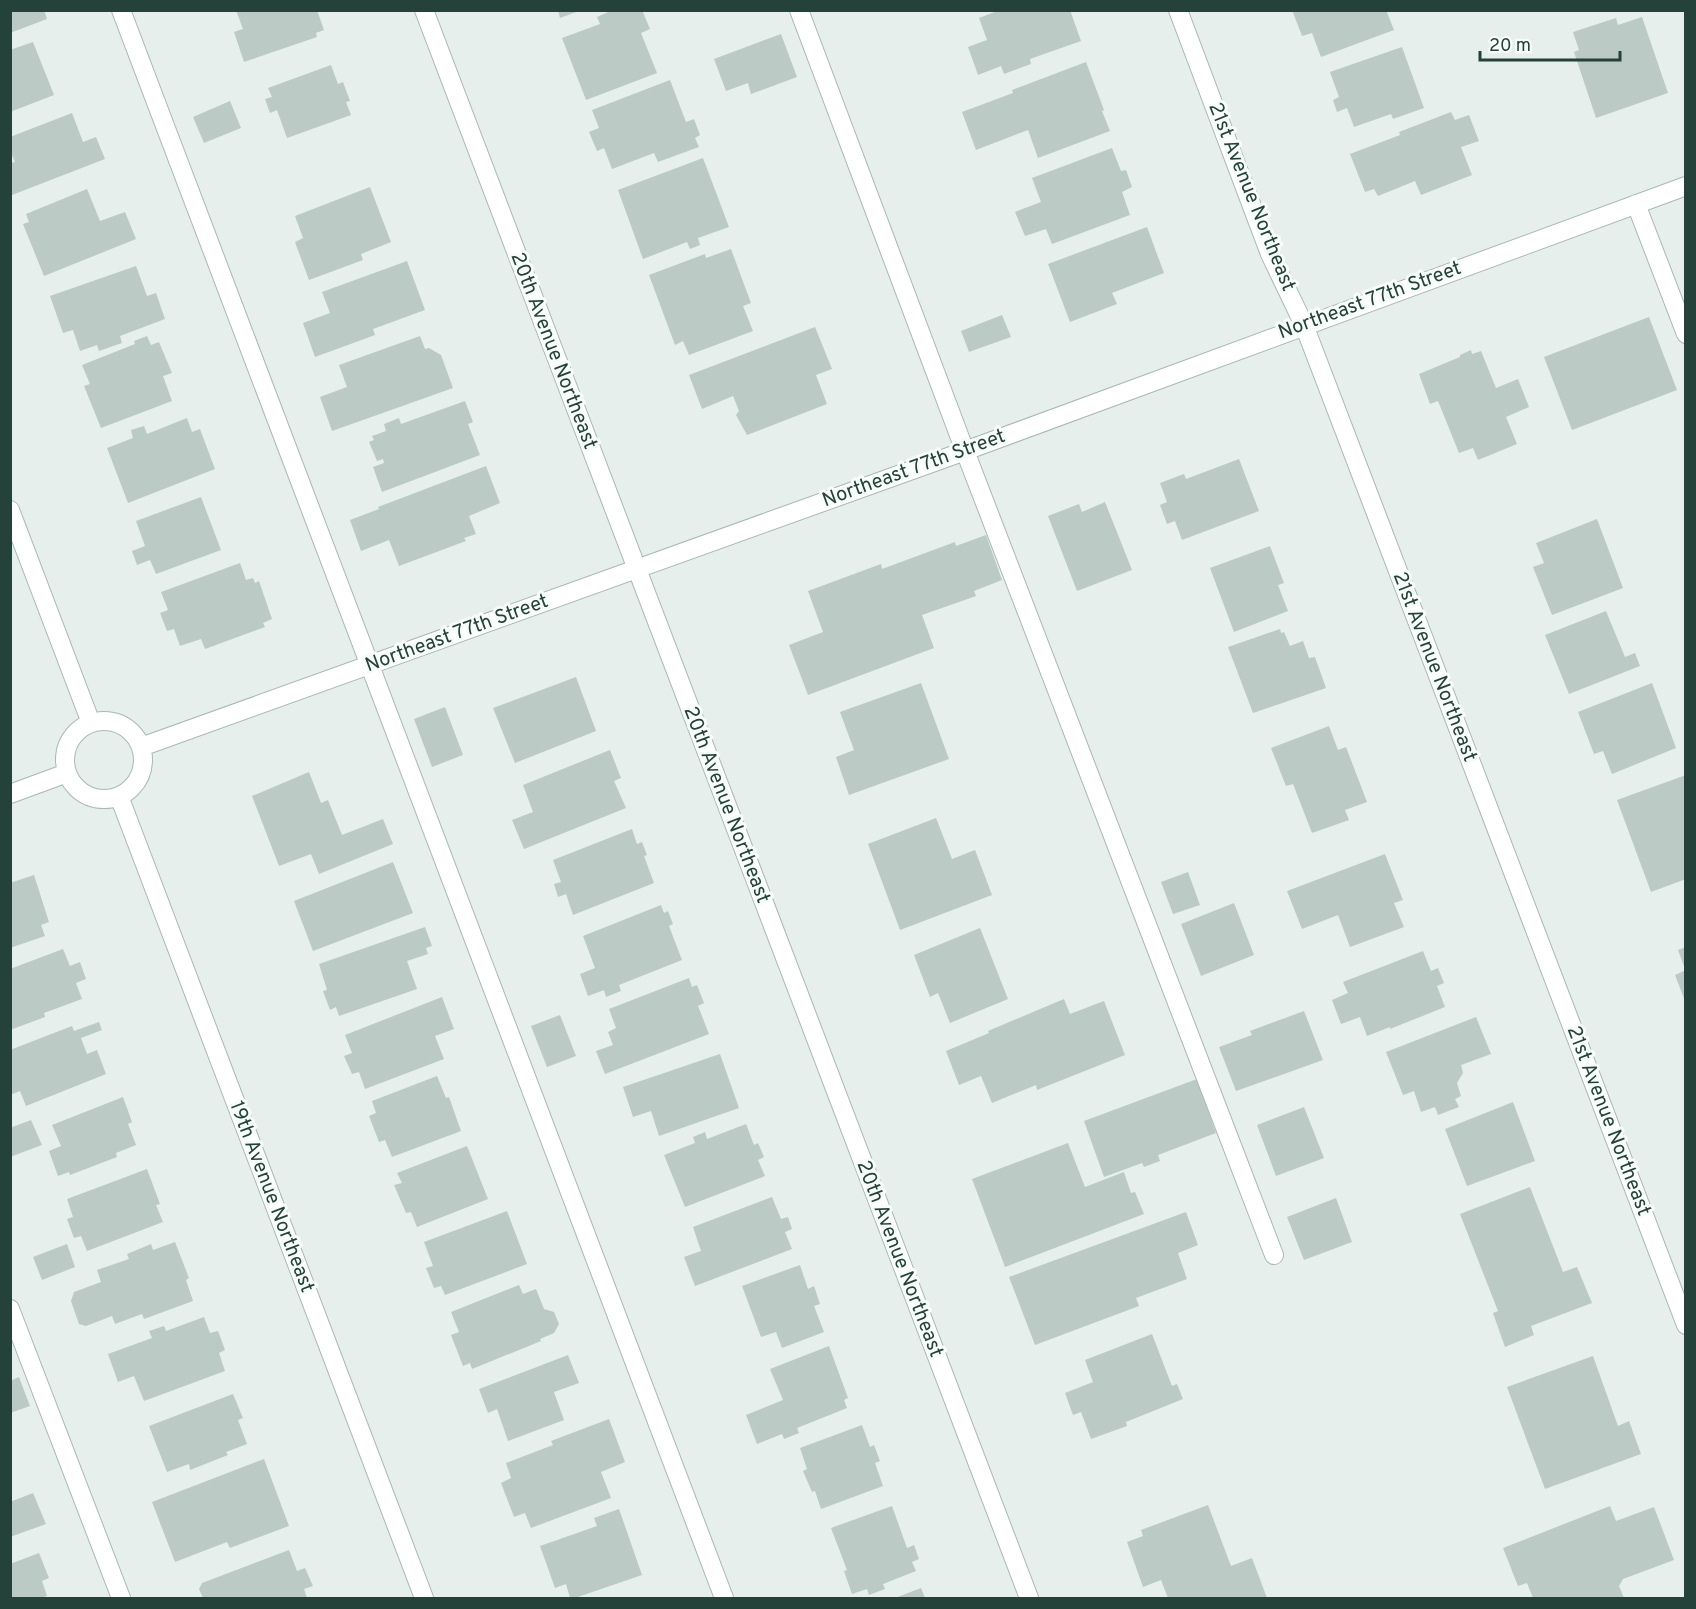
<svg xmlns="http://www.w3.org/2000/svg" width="1696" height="1609" viewBox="0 0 1696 1609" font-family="Overpass,sans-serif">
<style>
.building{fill:#bbcac4}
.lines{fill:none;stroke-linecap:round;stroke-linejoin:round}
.minor-casing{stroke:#a8b8b2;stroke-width:20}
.minor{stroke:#fff;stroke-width:18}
.labels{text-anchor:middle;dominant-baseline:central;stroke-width:6;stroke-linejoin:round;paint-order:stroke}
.street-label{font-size:20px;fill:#24423a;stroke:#f7fbf9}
</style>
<rect width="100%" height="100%" fill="#e6efeb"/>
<path class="building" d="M10 10H44L47 19 10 33Z
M236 10H317L324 30 316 33 317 37 244 62 234 32 243 29Z
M558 10H579V11L560 18Z
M613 10H642L650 29 641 33 657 73 586 100 562 38 600 24 597 17Z
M1000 10H1070L1081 41 1030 59 1031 64 1004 74 1001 66 978 75 968 47 987 40 979 18Z
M1292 10H1386L1394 30 1321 57 1312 33 1302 36Z
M1642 17 1668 93 1596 118 1574 52 1579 50 1573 32 1616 18 1618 25Z
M781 34 797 77 751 94 748 83 726 91 714 59Z
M33 42 54 95 10 112V50Z
M1402 47 1424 108 1393 119 1391 114 1354 127 1347 108 1337 112 1333 100 1339 97 1330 72Z
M1086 62 1104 110 1102 111 1110 131 1038 158 1028 130 976 150 962 112 1013 93 1012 90Z
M331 65 338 84 343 82 350 101 346 102 351 115 287 138 277 110 270 113 265 99 272 97 268 88Z
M670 80 686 122 694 119 700 135 695 138 699 147 658 162 654 153 612 169 604 148 597 151 589 132 599 128 592 110Z
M230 101 241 128 204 143 193 117Z
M1451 112 1455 120 1469 115 1479 141 1461 147 1472 175 1421 195 1415 181 1378 196 1374 189 1365 192 1350 154 1400 135 1399 132Z
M72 113 83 142 96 137 105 159 12 195 10 163 15 162 10 150V137Z
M1112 148 1121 171 1126 170 1132 187 1122 192 1130 215 1052 244 1046 229 1025 236 1015 212 1041 202 1032 178Z
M703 158 729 227 698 238 700 245 690 249 687 242 643 259 618 190Z
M370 187 391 242 361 254 363 260 309 280 295 242 303 238 295 216Z
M87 189 100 221 125 212 136 239 44 276 23 224 29 222 26 214Z
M1147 227 1164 273 1112 293 1117 304 1070 322 1048 264Z
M731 249 751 303 743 306 753 331 689 355 683 341 675 345 649 275 705 254 706 258Z
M407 261 425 310 373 329 375 335 315 357 303 323 330 313 322 292Z
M136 266 147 296 156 293 165 319 120 336 122 343 99 351 97 345 80 351 73 330 63 333 50 296Z
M1002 315 1011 337 969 352 961 331Z
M1649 317 1677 390 1572 430 1544 357Z
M815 327 832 369 816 375 827 404 747 435 736 415 739 411 733 396 702 409 689 375Z
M147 336 151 345 159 342 172 373 163 376 172 401 101 428 84 386 90 384 82 365 135 344 134 341Z
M420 336 425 349 429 348 441 355 453 388 332 431 320 397 347 387 339 365Z
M1471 350 1472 354 1481 351 1496 388 1518 379 1529 407 1506 417 1517 444 1478 460 1473 448 1459 453 1438 401 1430 404 1419 374 1460 357V355Z
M465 401 473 422 468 424 480 455 382 492 373 467 384 463 383 459 377 461 369 442 374 440 372 436 386 431 384 424 399 418 401 424Z
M187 418 192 432 200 429 215 469 128 503 107 448 133 438 131 430 144 426 147 434Z
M1239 459 1259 511 1182 540 1175 521 1167 524 1160 505 1167 502 1160 483 1184 474 1186 479Z
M486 466 500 503 469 516 476 534 464 538 466 541 399 566 389 540 361 551 350 520 379 509 378 507Z
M201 497 221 550 156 574 150 560 137 565 132 551 145 546 136 521Z
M1105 502 1132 570 1077 591 1048 516 1079 504 1082 512Z
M1597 519 1623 588 1552 615 1533 567 1544 563 1536 543Z
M986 535 1002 580 974 591 976 596 922 615 934 648 808 695 789 645 823 632 808 591 881 564 882 569 955 542 956 546Z
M1270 546 1284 583 1278 585 1288 611 1234 632 1210 568Z
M240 563 246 580 253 578 255 583 259 581 272 619 263 623 265 627 205 649 201 639 180 646 174 629 167 631 160 613 168 610 161 592Z
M1606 611 1625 657 1635 653 1640 666 1569 694 1545 635Z
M1280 629 1281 633 1284 632 1290 646 1303 641 1309 658 1315 657 1326 688 1253 713 1228 647Z
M576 677 596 731 515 763 493 708Z
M921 683 949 759 849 795 836 757 854 750 840 712Z
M1652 683 1676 748 1612 774 1603 751 1594 754 1578 712Z
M445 707 463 755 432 767 414 719Z
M1329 726 1338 750 1346 747 1367 802 1345 810 1349 820 1312 833 1293 784 1286 786 1271 748Z
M610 750 621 778 614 781 626 808 524 849 512 820 533 812 523 785Z
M309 772 321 803 328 800 342 835 383 819 393 844 319 874 311 854 279 866 252 796Z
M1686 775V879L1651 892 1617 800Z
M936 818 952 859 975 850 992 895 900 930 868 844Z
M632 829 637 844 642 842 647 855 644 856 654 883 573 915 566 894 558 897 554 884 561 882 553 860Z
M1385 854 1403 900 1394 903 1404 927 1350 947 1338 915 1302 929 1287 891Z
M393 862 413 913 313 951 294 901Z
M1188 872 1200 905 1173 914 1161 882Z
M34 875 49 922 41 925 45 936 10 948V883Z
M1234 903 1254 955 1201 976 1181 924Z
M661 905 664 913 668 911 673 924 669 926 682 960 619 985 621 991 606 997 604 990 588 996 580 974 595 968 583 936Z
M425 927 432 946 426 948 428 954 407 961 417 989 339 1016 336 1007 330 1010 323 991 327 990 319 964Z
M980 928 1008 999 950 1023 938 993 930 997 914 955Z
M1686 947V969H1685L1678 950Z
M63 949 70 966 80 962 86 979 76 983 82 999 44 1013 45 1017 10 1030V969Z
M1423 951 1431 971 1438 968 1444 983 1437 986 1445 1007 1390 1029V1027L1367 1036 1360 1017 1341 1024 1332 1000 1348 993 1343 982Z
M1686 970V1001H1685L1675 975Z
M689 978 692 987 697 985 704 1003 698 1006 709 1034 605 1074 596 1051 613 1045 608 1032 616 1028 609 1009Z
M442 997 454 1029 435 1036 444 1059 365 1089 359 1072 352 1074 344 1056 352 1053 345 1035Z
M1064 999 1070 1014 1104 1001 1125 1055 1037 1090 1036 1085 992 1103 981 1076 959 1085 946 1051 989 1033 988 1031Z
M1304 1011 1323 1060 1236 1091 1219 1047 1252 1035 1250 1031Z
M560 1015 576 1056 547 1067 531 1026Z
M1476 1017 1491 1054 1461 1065 1463 1073 1457 1083 1461 1096 1455 1099 1459 1107 1438 1115 1435 1107 1421 1112 1414 1091 1403 1095 1386 1052Z
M99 1022 102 1030 81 1038 87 1054 97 1050 106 1074 26 1106 20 1091 10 1095V1050L72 1026 74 1031Z
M720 1054 739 1108 659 1136 651 1111 633 1117 623 1087Z
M437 1076 446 1098 449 1097 461 1131 392 1157 385 1140 379 1142 369 1116 376 1113 372 1101Z
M1197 1079 1216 1133 1158 1155 1160 1161 1144 1167 1142 1163 1104 1177 1084 1121Z
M123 1097 132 1122 128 1124 136 1145 116 1153 117 1157 70 1175 69 1172 58 1176 49 1151 61 1146 52 1125Z
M1513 1102 1535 1161 1467 1186 1445 1129Z
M1304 1107 1324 1158 1276 1176 1257 1125Z
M31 1120 42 1145 10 1157V1128Z
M746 1124 754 1145 758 1143 764 1157 758 1160 765 1176 685 1207 664 1155 695 1143 693 1137 705 1132 707 1139Z
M1068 1143 1085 1187 1124 1172 1131 1193 1135 1192 1144 1214 1005 1267 972 1179Z
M467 1146 488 1199 417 1227 411 1212 406 1213 394 1185 402 1183 397 1173Z
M147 1169 160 1204 156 1205 163 1222 87 1251 81 1236 74 1238 67 1219 73 1217 67 1199Z
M1530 1187 1563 1272 1577 1267 1592 1303 1531 1326 1534 1335 1505 1347 1493 1313 1498 1311 1460 1214Z
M772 1197 781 1219 788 1217 792 1229 785 1232 792 1249 695 1286 684 1257 701 1251 693 1227Z
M1336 1198 1352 1242 1304 1260 1287 1217Z
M507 1211 527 1264 445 1295 441 1286 434 1288 426 1268 433 1266 424 1242Z
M1186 1212 1198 1245 1178 1253 1187 1279 1136 1298 1139 1306 1035 1345 1009 1277Z
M175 1242 189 1278 186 1280 193 1301 144 1319 142 1314 115 1324 112 1316 86 1326 79 1324 71 1301 74 1292 101 1282 97 1270 129 1259 127 1254 151 1244 153 1250Z
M67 1244 75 1267 42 1280 33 1257Z
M800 1265 808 1289 814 1286 820 1304 814 1306 824 1332 782 1348 776 1332 761 1337 742 1286Z
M519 1285 523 1294 536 1289 544 1309 554 1312 559 1324 554 1333 540 1339 541 1341 472 1369 470 1363 463 1366 451 1335 459 1332 451 1312Z
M204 1317 210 1333 218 1331 225 1350 219 1353 225 1371 144 1401 134 1376 118 1382 108 1354 152 1338 149 1331 164 1326 166 1331Z
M1152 1334 1172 1386 1177 1384 1183 1399 1126 1422 1127 1426 1091 1439 1081 1412 1073 1415 1065 1393 1093 1382 1085 1360Z
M829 1346 848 1398 844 1400 847 1408 797 1428 799 1433 784 1439 782 1434 757 1444 746 1415 783 1400 770 1369Z
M568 1355 579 1383 554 1392 564 1420 508 1441 497 1409 488 1413 479 1389Z
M1593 1356 1618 1426 1629 1421 1641 1454 1545 1489 1507 1387Z
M19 1377 30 1406 10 1413V1381Z
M233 1394 243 1418 238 1420 247 1444 226 1452 228 1455 190 1470 189 1464 167 1472 149 1426Z
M609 1419 625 1462 601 1472 611 1498 531 1528 525 1513 514 1517 501 1483 511 1478 506 1463 553 1445 551 1441Z
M862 1425 870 1447 874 1445 880 1461 875 1463 883 1486 821 1509 815 1491 812 1492 803 1471 807 1469 800 1448Z
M264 1459 289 1526 230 1548 227 1542 175 1562 152 1502Z
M33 1493 46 1524 10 1537V1502Z
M1208 1505 1231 1566 1252 1558 1267 1598H1168L1161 1580 1143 1587 1127 1542 1143 1536 1141 1530Z
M892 1506 907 1548 914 1545 919 1559 912 1562 916 1571 883 1584 885 1589 869 1595 867 1589 852 1594 844 1571 847 1570 831 1528Z
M1610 1506 1616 1521 1654 1507 1674 1560 1623 1579 1619 1586 1624 1598H1533L1527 1583 1518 1586 1503 1548Z
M619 1509 642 1575 575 1598H570L566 1584 555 1588 540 1546 597 1526 594 1518Z
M289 1550 297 1571 305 1568 313 1586 304 1589 307 1598H203L199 1589 202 1583Z
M39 1553 49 1578 42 1581 47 1596 41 1598H10V1564Z
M921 1588 925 1598H895Z"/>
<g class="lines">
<defs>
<path id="minor" d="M121 10 724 1598
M424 10 1029 1598
M799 10 965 451 1274 1255
M1178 10 1270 254 1304 325 1686 1325
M1636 204 1686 334
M10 510 91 723
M65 760a39 39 0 1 1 78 0a39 39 0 1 1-78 0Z
M141 747 965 451 1686 186
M10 794 67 773
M119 796 424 1598
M10 1309 121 1598"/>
</defs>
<use href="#minor" class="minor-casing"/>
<use href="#minor" class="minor"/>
</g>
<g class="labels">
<g class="street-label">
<text transform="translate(1251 197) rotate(68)">21st Avenue Northeast</text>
<text transform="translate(1370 301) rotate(-20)">Northeast 77th Street</text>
<text transform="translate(553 351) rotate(69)">20th Avenue Northeast</text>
<text transform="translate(914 469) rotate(-20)">Northeast 77th Street</text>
<text transform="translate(457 634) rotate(-20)">Northeast 77th Street</text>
<text transform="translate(1434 667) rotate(69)">21st Avenue Northeast</text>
<text transform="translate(726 805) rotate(69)">20th Avenue Northeast</text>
<text transform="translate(1608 1121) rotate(69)">21st Avenue Northeast</text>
<text transform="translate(271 1197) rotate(69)">19th Avenue Northeast</text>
<text transform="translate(899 1259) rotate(69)">20th Avenue Northeast</text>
</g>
</g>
<rect width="1696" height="1609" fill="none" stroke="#24423a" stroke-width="24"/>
<path d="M1480 51v9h140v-9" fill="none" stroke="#24423a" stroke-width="3"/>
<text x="1489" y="51" font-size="18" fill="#24423a" stroke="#f7fbf9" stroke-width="4.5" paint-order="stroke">20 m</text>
</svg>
